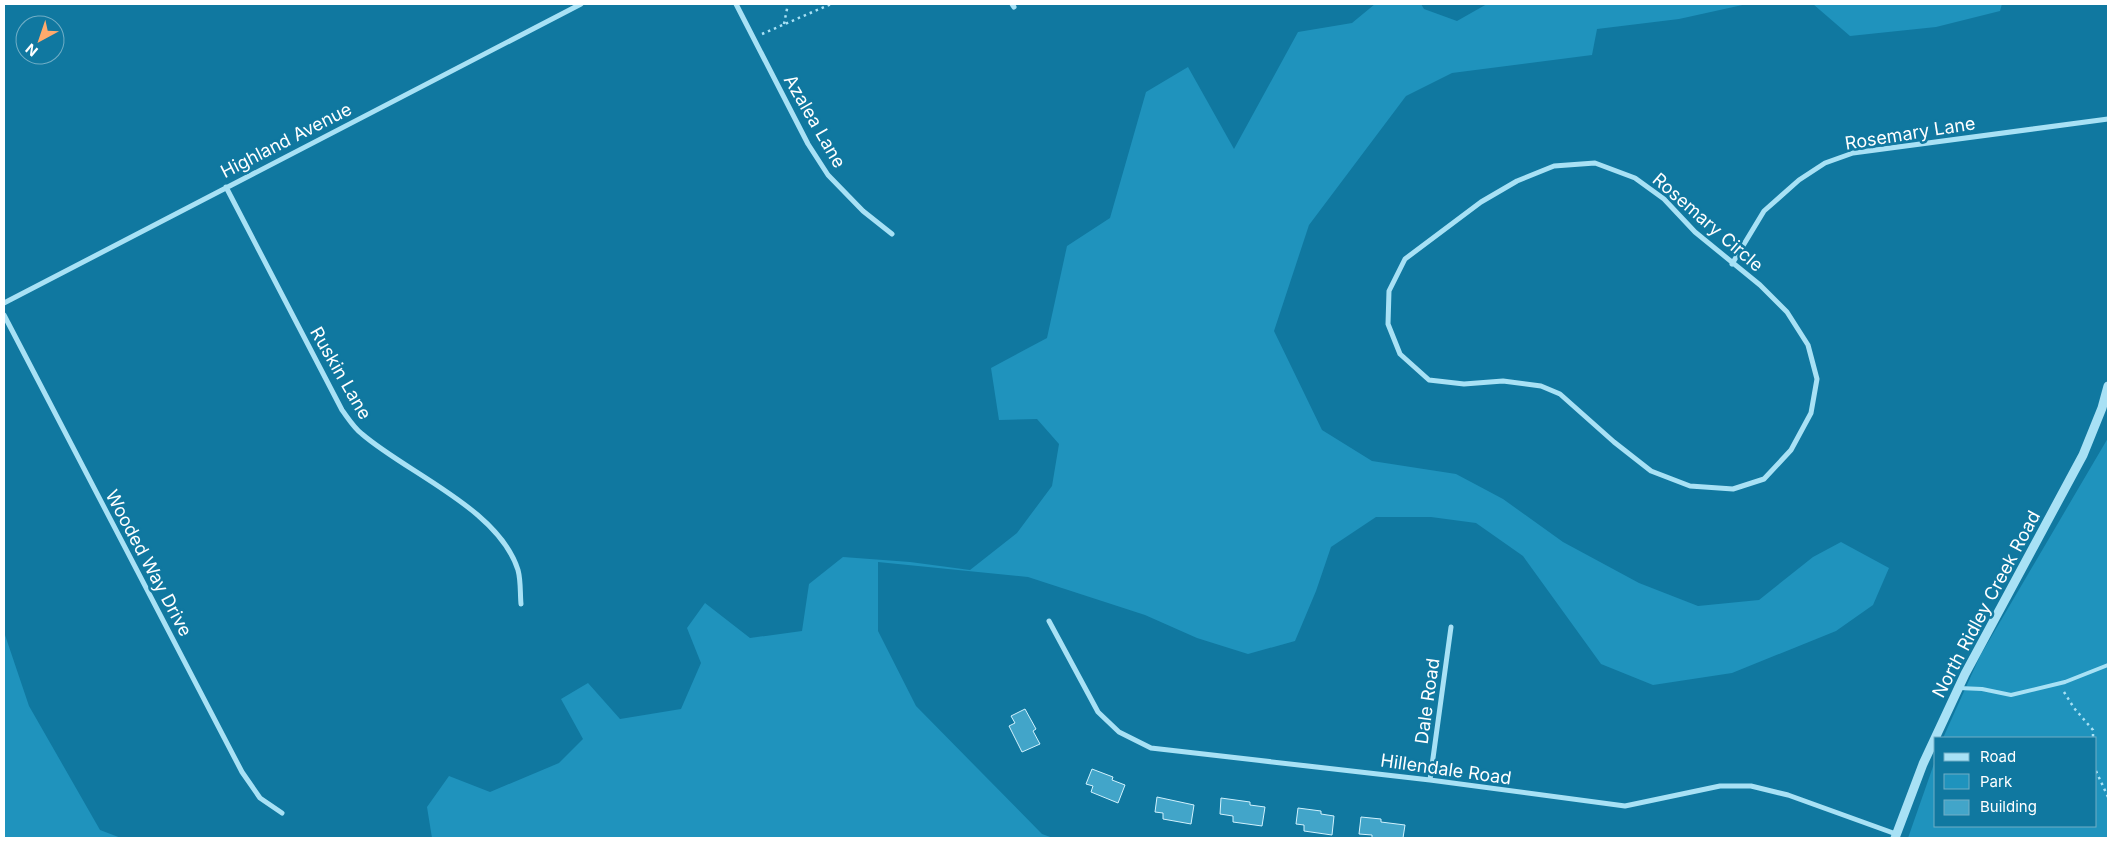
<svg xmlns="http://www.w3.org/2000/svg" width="2112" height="842" viewBox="0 0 2112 842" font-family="Inter,sans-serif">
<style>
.green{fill:#1f93bd}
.building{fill:#42a5c9;stroke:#d1f2fe}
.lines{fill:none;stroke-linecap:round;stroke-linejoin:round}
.path{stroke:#a8e1f5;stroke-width:2.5;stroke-dasharray:2.5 4;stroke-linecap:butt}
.service{stroke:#a8e1f5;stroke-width:4}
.minor{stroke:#a8e1f5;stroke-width:5}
.tertiary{stroke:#a8e1f5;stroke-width:9}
.labels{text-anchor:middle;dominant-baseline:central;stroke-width:5;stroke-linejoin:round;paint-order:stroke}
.street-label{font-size:18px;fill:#fff;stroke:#1078a0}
</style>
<rect width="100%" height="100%" fill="#1078a0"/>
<path class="green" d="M1375 4H1421L1424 9 1457 21 1487 4H1747L1679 19 1597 29 1592 55 1452 73 1406 96 1309 225 1274 331 1322 430 1372 461 1456 474 1503 499 1563 542 1639 583 1698 606 1759 600 1813 557 1841 542 1889 568 1873 605 1836 631 1732 673 1653 685 1601 664 1523 556 1476 523 1431 517H1376L1331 547 1316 591 1295 641 1248 654 1197 638 1145 615 1028 577 878 562V631L916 706 1042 834 1053 838H432L427 807 449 776 490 792 559 763 583 739 561 699 588 683 620 719 681 709 701 663 687 628 705 603 750 638 802 631 809 584 843 557 910 562 970 570 1017 533 1052 486 1059 444 1037 419 999 420 991 368 1047 338 1067 246 1110 218 1146 92 1188 67 1234 149 1298 32 1352 23Z
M1813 4H2002L2000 11 1936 27 1850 36Z
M2108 438V838H1908L1936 758V826H2096V738H1943L1980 656Z
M4 632 29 706 100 830 121 838H4Z"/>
<path class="building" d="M1025 709 1036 729 1033 731 1040 744 1022 752 1009 726 1015 723 1011 716Z
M1092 769 1113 777 1112 780 1125 785 1118 803 1091 792 1093 786 1086 784Z
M1157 797 1194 805 1191 824 1163 819V813L1155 812Z
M1221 798 1250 802V805L1265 807 1262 826 1233 822V816L1220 814Z
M1298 808 1321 811V814L1334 816 1332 835 1304 831V825L1296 824Z
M1361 817 1381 819V822L1405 825 1403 838H1372V835L1359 834Z"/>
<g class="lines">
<path class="path" d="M784 24 788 4
M762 34 831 4
M2064 692 2074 708 2093 730V738
M2096 771 2108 797"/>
<path class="service" d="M1959 688 1982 689 2011 695 2065 682 2108 665"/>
<path class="minor" d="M736 4 808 144 828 175 863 211 892 234
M1012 4 1014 7
M1595 163 1635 178 1664 199 1695 232 1760 285 1787 312 1808 345 1817 379 1811 413 1791 450 1764 479 1733 489 1690 486 1651 471 1614 442 1560 394 1541 386 1503 381 1464 384 1429 380 1400 354 1388 324 1389 291 1405 259 1481 202 1517 181 1554 166Z
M226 187 342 410C348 418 354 428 362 434 407 473 499 509 518 570 521 581 520 594 521 604
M1732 264 1764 211 1799 180 1825 163 1853 153 2108 119
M4 303 581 4
M4 315 242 772 260 798 282 813
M1049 621 1098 712 1119 732 1151 748 1430 780 1625 806 1720 786H1751L1788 795 1896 834
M1430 780 1451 627"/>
<path class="tertiary" d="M1895 838 1923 764 1965 674 2083 455 2102 408 2108 386"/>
</g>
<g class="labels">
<g class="street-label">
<text transform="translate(815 121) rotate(60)">Azalea Lane</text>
<text transform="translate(1910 133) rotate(-9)">Rosemary Lane</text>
<text transform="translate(286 140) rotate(-27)">Highland Avenue</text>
<text transform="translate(1708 222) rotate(41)">Rosemary Circle</text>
<text transform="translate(341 373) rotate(60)">Ruskin Lane</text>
<text transform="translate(149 563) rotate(62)">Wooded Way Drive</text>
<text transform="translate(1986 604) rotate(-62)">North Ridley Creek Road</text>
<text transform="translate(1427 701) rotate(-82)">Dale Road</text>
<text transform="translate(1446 769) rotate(8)">Hillendale Road</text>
</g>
</g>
<rect width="2112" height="842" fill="none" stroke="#ffffff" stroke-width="10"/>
<rect x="1934" y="737" width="162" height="90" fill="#1078a0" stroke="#70aec6"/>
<rect x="1944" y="753" width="25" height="8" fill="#a8e1f5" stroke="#70aec6"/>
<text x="1980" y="762" font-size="15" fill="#ffffff">Road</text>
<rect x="1944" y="774" width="25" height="15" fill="#1f93bd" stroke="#70aec6"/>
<text x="1980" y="787" font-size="15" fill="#ffffff">Park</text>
<rect x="1944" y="800" width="25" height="15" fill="#42a5c9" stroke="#70aec6"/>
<text x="1980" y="812" font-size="15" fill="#ffffff">Building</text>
<g transform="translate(40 40) rotate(220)"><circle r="24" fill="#1078a0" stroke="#70aec6"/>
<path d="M0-4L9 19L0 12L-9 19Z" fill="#ffaa6c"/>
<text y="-8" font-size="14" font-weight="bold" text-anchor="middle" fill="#ffffff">N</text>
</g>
</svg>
